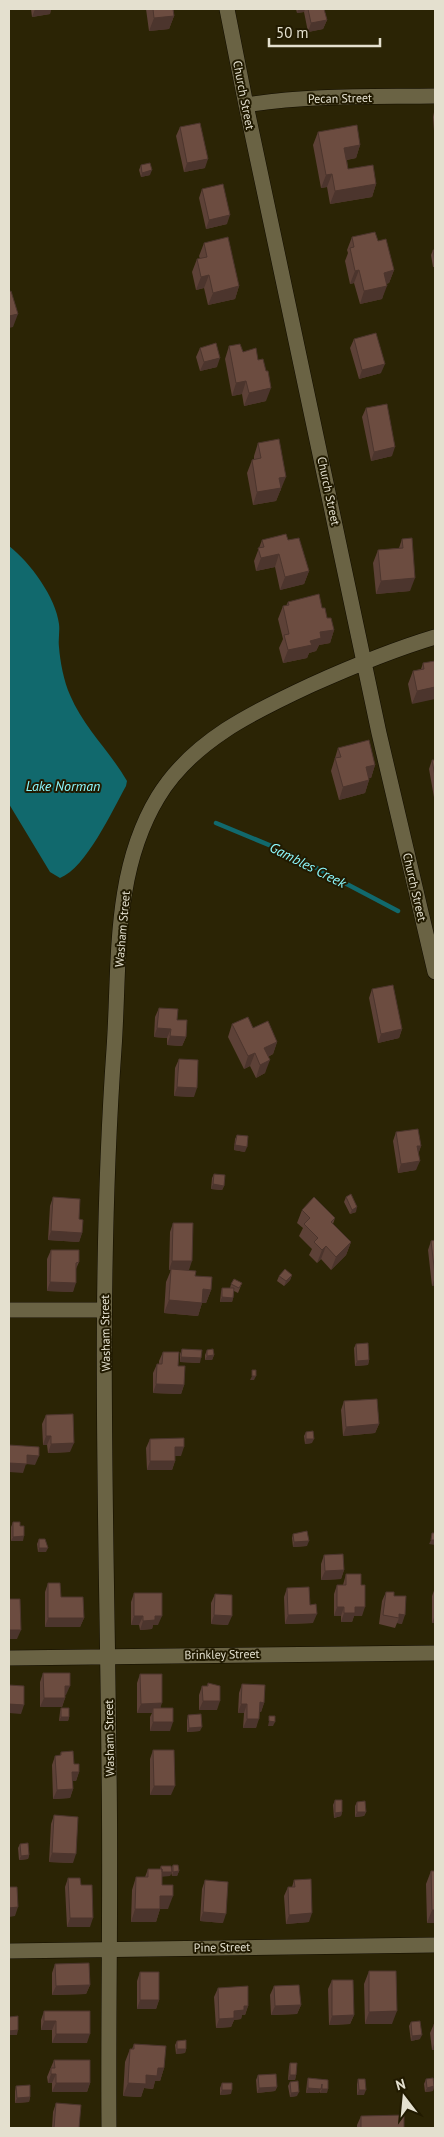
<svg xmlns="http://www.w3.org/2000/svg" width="444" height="2137" viewBox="0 0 444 2137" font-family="'PT Sans',sans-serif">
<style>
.water{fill:#11696d}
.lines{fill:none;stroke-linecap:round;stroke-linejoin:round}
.stream{stroke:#11696d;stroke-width:4.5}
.street-casing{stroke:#120d00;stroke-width:16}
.street{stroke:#6a6344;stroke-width:15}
.wall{fill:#5d4137}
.shaded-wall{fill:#4c352d}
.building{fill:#6c4c40;stroke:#4c352d}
.labels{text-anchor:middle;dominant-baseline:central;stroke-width:4;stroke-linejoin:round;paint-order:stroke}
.street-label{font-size:12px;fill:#e4e0cf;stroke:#211a00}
.water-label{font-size:14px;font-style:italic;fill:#8df9fe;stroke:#211a00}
</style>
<rect width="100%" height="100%" fill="#2b2405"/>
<path class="water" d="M9 546C30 562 56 598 59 624 60 632 58 639 59 647 60 661 64 682 70 695 84 728 109 750 127 781L126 786C112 811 86 868 60 878L50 872 9 804Z"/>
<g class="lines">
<path class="stream" d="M216 823 286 852 398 911"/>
<defs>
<path id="street" d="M227 9 246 105 379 733 435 972
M246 105C308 95 372 97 435 96
M9 1310H104
M9 1658 435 1653
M9 1951 435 1945
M109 2128C108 2008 111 1888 109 1769 107 1529 97 1289 114 1049 120 964 112 873 158 797 192 741 253 712 311 685 351 667 392 650 435 637"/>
</defs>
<use href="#street" class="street-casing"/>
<use href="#street" class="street"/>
</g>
<path class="wall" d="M31 9H51L50 14 32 17Z
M146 9H173L174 16 169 29 149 31Z
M296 9H324L327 20 323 29 308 32 304 12 297 13Z
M434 112H435V130L434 131 433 117Z
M180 127 205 168 184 172 176 136Z
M318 132 360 145 356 158 347 160 348 169 376 184 372 197 330 204 327 187 321 188 313 145Z
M141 165 150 175 141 177 139 170Z
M202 189 227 224 206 229 199 198Z
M352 237 378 241 394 270 389 283 386 284 382 299 360 304 354 283 350 284 345 261 348 253 347 250Z
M204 243 239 286 235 299 208 305 204 288 196 290 192 272 197 259H200L199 256Z
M433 250H435V267H433L431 255Z
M354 339 381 373 359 379 350 348Z
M229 346 243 352 266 401 244 406 242 394 232 396 225 359Z
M200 348 217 367 200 371 196 357Z
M366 408 392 456 371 461 362 417Z
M258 443 281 490 280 491 276 501 253 505 247 473 252 460 254 459V456Z
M402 539 410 591 376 594 373 563 378 550 399 548Z
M262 540H288L309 571 304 584 280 590 275 567 256 571 254 561Z
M288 602 322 608 334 630 330 643 319 645 316 651 309 653 307 658 283 663 279 648 283 639 278 619 283 606H286Z
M435 661 412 704 408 684 413 671 421 669 423 663Z
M338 748 375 765 371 778H369V780L365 793 339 800 331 771Z
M432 760H435V803L429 769Z
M372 989 402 1029 399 1038 378 1043 369 998Z
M159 1008 177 1020 186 1037 182 1046 167 1045V1038L154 1037 155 1017Z
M232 1024 253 1028 277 1042 273 1054 268 1057 265 1073 256 1078 250 1066 244 1069 228 1037Z
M179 1059 194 1097 174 1096 175 1068Z
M396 1132 421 1146 418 1154 416 1170 398 1173 393 1141Z
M237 1135 245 1152 234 1150 235 1139Z
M214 1174 224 1186 222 1190 211 1189 212 1178Z
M53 1197 79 1219 82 1233 79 1242 48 1240 50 1206Z
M346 1197 356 1212 350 1214 344 1202Z
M302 1210 335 1218 333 1224 351 1242 346 1255 331 1270 321 1259 317 1263 309 1255 312 1249 299 1236 303 1228 297 1223Z
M173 1223 189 1270 211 1290 206 1303H202L198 1316 164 1313 166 1282 171 1270H169L170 1232Z
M435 1240V1285L432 1286 428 1250 431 1241Z
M51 1250 79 1262 76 1269 73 1292 47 1291V1259Z
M292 1275 290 1280 284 1286 277 1281 279 1276Z
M242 1283 238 1293 234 1291 233 1298 232 1302H220L221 1292 222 1288H230L231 1284Z
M356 1344 369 1360 368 1365 355 1366 354 1348Z
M182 1349 200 1363 180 1362V1354Z
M207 1350 214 1355 212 1360H205V1355Z
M163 1352 178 1366 184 1385 181 1394 153 1393V1373L157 1364H159V1361Z
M344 1401 379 1424 375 1433 343 1436 341 1410Z
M46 1415 70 1452 48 1453 47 1445H43L42 1424Z
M306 1432 312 1443 305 1444 304 1436Z
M150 1439 181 1456H175V1461L172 1470H147L146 1448Z
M13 1522 23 1541H11V1527Z
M293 1534 307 1546 293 1547 292 1538Z
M39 1539 46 1552H38L37 1544Z
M324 1555 344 1570 341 1579 321 1580V1564Z
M346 1574 361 1585 362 1616H354L352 1622H341V1616H334V1594L337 1585H343Z
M48 1583 61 1597 84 1618 80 1627H45V1592Z
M287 1588 310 1605 313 1623 285 1624 284 1597Z
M435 1588V1623H432V1596Z
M386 1592 394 1596 402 1624 397 1623 395 1628 379 1624 382 1601Z
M134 1593 158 1625H153L152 1629 140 1630 139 1625H131V1602Z
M215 1594 228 1625 211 1624V1603Z
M43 1673 66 1695H65V1698L62 1707H40V1682Z
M140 1674 161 1708 170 1731H150V1717L152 1713H137V1683Z
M208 1683 217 1710H199V1695L202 1686H207Z
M242 1684 264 1703 261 1712 259 1711 256 1728H243L244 1713H238L239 1693Z
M61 1708 69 1717 68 1721H59L60 1712Z
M188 1715 200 1731 187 1732V1720Z
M153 1750 171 1795H150V1759Z
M61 1752 74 1764 79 1772 76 1781H73V1789L70 1798 53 1799 52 1765 55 1756H60Z
M335 1800 342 1812 341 1816 334 1818 333 1805Z
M357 1802 366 1812 364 1816 355 1817V1806Z
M54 1815 73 1863 49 1862 51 1824Z
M20 1844 29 1855 28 1859 19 1860 18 1848Z
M173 1865 179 1871 177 1876H172L171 1872 170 1876H162V1885L168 1909H160L156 1922H131L132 1890 136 1877H145L148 1869H160L161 1866 171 1869Z
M431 1871 435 1923H427L426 1884Z
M68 1878 81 1885 90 1927H67L65 1887Z
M205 1880 223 1923 200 1921 202 1889Z
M294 1880 309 1922 286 1924 284 1896 288 1887H292Z
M55 1964 90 1985 86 1994 52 1995V1973Z
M369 1971 392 2024H365L364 1984Z
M140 1972 159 2000 156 2009H137V1981Z
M332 1980 354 2015 350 2024 329 2025 328 1989Z
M274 1986 301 2005 297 2014 271 2015 270 1995Z
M218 1988 248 2006 245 2015H242L241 2019 234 2020 231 2027 216 2028 214 1997Z
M44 2011 87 2043H52V2030H41V2020Z
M411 2022 420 2039 411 2041 409 2026Z
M434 2024H435V2050H432L430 2033Z
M177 2041 186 2049 185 2053 176 2054 175 2045Z
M134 2044 164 2068 160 2081H155L153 2089 144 2088 141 2097 123 2096 125 2062 130 2049H132Z
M54 2060 90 2083 87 2092H52V2083H48L47 2077Z
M290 2063 296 2075 295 2080H288L289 2067Z
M258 2075 277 2087 275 2091 257 2093 256 2080Z
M308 2078 328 2080 327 2093H320V2091L319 2093H306L307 2082Z
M358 2079 364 2095H357V2084Z
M426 2079 434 2086 433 2091 425 2092 424 2084Z
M290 2082 297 2096 290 2097 288 2086Z
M222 2083 231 2094 220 2095V2088Z
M16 2086 30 2097 29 2102 15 2103V2091Z
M56 2103 79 2128H52L53 2112Z
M361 2116 404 2128H357V2125Z"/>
<path class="shaded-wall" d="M35 9H51L50 14 32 17Z
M298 9H305L304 12 297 13Z
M174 16 169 29 149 31 154 18Z
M327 20 323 29 308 32 311 23Z
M360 145 356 158 340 161 344 148Z
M208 159 205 168 184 172 187 163Z
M152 170 150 175 141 177 142 173Z
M332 174 327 187 321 188 326 175Z
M376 184 372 197 330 204 335 191Z
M230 215 227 224 206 229 209 220Z
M359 270 354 283 350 284 355 271Z
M394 270 389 283 379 286 384 273Z
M209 275 204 288 196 290 201 277Z
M239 286 235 299 208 305 213 293Z
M387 286 382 299 360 304 364 291Z
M18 314 13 327 9 328V316Z
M220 358 217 367 200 371 204 362Z
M385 364 381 373 359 379 362 370Z
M246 381 242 394 232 396 236 383Z
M271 388 266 401 244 406 249 393Z
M395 447 392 456 371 461 374 452Z
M286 477 276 501 253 505 257 492 279 478Z
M279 554 275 567 256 571 261 558Z
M309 571 304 584 280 590 285 577Z
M415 578 410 591 376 594 381 581Z
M334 630 330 643 319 645 316 651 309 653 307 658 283 663 288 650 310 641 320 632Z
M435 687V699L412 704 417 691Z
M375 765 371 778 361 780 366 767Z
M369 780 365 793 339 800 343 787Z
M157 1028 171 1029 167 1038 154 1037Z
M402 1029 399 1038 378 1043 381 1034Z
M170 1036 186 1037 182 1046 167 1045Z
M277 1042 273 1054 259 1061 264 1048Z
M255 1053 250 1066 244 1069 248 1056Z
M270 1060 265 1073 256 1078 260 1065Z
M177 1087 197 1088 194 1097 174 1096Z
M235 1145 247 1147 245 1152 234 1150Z
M417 1146H421L418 1155Z
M420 1161 416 1170 398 1173 401 1164Z
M213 1184 224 1186 222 1190 211 1189Z
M357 1207 356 1212 350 1214 352 1210Z
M51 1231 82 1233 79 1242 48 1240Z
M351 1242 346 1255 331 1270 336 1257Z
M326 1246 321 1259 317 1263 322 1250Z
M172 1261H192L189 1270H169Z
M292 1275 290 1280 284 1286 286 1281Z
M435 1277V1285L432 1286Z
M50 1282 76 1283 73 1292 47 1291Z
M203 1289 211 1290 206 1303H202L198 1316 164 1313 169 1300Z
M222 1297 233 1298 232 1302H220Z
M214 1355 212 1360H205L207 1356Z
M181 1357 201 1358 200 1363 180 1362Z
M369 1360 368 1365 355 1366 357 1361Z
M252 1376H256L254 1380H250Z
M156 1384 184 1385 181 1394 153 1393Z
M379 1424 375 1433 343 1436 346 1427Z
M46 1436H51L47 1445H43Z
M306 1439H314L312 1443 305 1444Z
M74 1443 70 1452 48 1453 51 1444Z
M175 1447H184L181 1456H172Z
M27 1455 39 1456 35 1465 26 1464 23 1473 9 1472V1463Z
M150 1461H175L172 1470H147Z
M24 1536 23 1541H11L13 1537Z
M431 1540H435V1545L429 1544Z
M309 1541 307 1546 293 1547 294 1542Z
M39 1548H48L46 1552H38Z
M344 1570 341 1579 321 1580 325 1571Z
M337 1607H344L341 1616H334Z
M355 1607H365L362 1616H354L352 1622H341L344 1613Z
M317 1614 313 1623 285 1624 288 1615Z
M399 1614 405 1615 402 1624 397 1623 399 1618Z
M214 1615 232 1616 228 1625 211 1624Z
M435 1615V1623H432Z
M134 1616H143L139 1625H131Z
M155 1616H162L158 1625H153L152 1629 140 1630 143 1621Z
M48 1618H84L80 1627H45Z
M9 1630H21L17 1639H9Z
M65 1686H70L66 1695H61Z
M44 1698H65L62 1707H40Z
M203 1701H220L217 1710H199Z
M260 1702 264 1703 261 1712 256 1711Z
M162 1703 159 1712 153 1708 152 1713H137L141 1704Z
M9 1704 24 1705 21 1714 9 1713Z
M241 1704H247L244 1713H238Z
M61 1717H69L68 1721H59Z
M247 1719H259L256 1728H243Z
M269 1721 275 1722 273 1726H268Z
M153 1722H173L170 1731H150Z
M202 1727 200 1731 187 1732 189 1728Z
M72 1772H79L76 1781H69Z
M154 1786H175L171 1795H150Z
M73 1789 70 1798 53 1799 57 1790Z
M342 1812 341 1816 334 1818 335 1813Z
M357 1812H366L364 1816 355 1817Z
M52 1853 76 1854 73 1863 49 1862Z
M29 1855 28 1859 19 1860 21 1856Z
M179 1871 177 1876H172L173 1872Z
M161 1872H172L170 1876 159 1877Z
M160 1896H173L168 1909H160L156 1922H131L135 1909Z
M18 1907 15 1916 9 1917V1908Z
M432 1910H435V1923H427Z
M203 1912 226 1914 223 1923 200 1921Z
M312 1913 309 1922 286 1924 289 1915Z
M70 1918H93L90 1927H67Z
M90 1985 86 1994 52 1995 56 1986Z
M140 2000H159L156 2009H137Z
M301 2005 297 2014 271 2015 275 2006Z
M244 2006H248L245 2015H242L241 2019 234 2020 231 2027 216 2028 219 2019Z
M397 2011 392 2024H365L369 2012Z
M354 2015 350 2024 329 2025 332 2016Z
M44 2021H56L52 2030H41Z
M18 2030 17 2035H9V2031Z
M56 2034H90L87 2043H52Z
M422 2035 420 2039 411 2041 412 2036Z
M435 2041V2050H432Z
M177 2049H186L185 2053 176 2054Z
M158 2068H164L160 2081H155L153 2089 144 2088 141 2097 123 2096 128 2083 146 2075Z
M51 2074H56L52 2083H48Z
M290 2075H296L295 2080H288Z
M56 2083H90L87 2092H52Z
M434 2086 433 2091 425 2092 427 2088Z
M277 2087 275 2091 257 2093 259 2088Z
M308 2088 321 2089 319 2093H306Z
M322 2089H328L327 2093H320Z
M222 2090H232L231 2094 220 2095Z
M359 2090H366L364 2095H357Z
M299 2092 297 2096 290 2097 291 2093Z
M30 2097 29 2102 15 2103 17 2098Z"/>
<path class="building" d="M153 9H173L174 16 154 18Z
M308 9H324L327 20 311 23Z
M200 123 208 159 187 163 180 127Z
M357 125 360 145 344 148 348 169 373 165 376 184 335 191 332 174 326 175 318 132Z
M150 163 152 170 142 173 141 165Z
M223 184 230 215 209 220 202 189Z
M375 232 378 241 386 239 394 270 384 273 387 286 364 291 359 270 355 271 350 248 354 247 352 237Z
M228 237 239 286 213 293 209 275 201 277 197 259 207 257 204 243Z
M433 250H435V263Z
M11 291 18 314 9 316V292Z
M376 333 385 364 362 370 354 339Z
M216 343 220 358 204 362 200 348Z
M240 344 243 352 256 348 258 360 263 359 266 371H268L271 388 249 393 246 381 236 383 229 346Z
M387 404 395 447 374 452 366 408Z
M279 439 286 477 279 478 281 488 257 492 252 460 261 458 258 443Z
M286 534 288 540 299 538 309 571 285 577 279 554 261 558 258 548 264 547 262 540Z
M412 538 415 578 381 581 378 550 403 548 402 539Z
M319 594 322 608H325L327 618H331L334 630 320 632 321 638 310 641 312 645 288 650 284 635 289 634 283 606 289 605 288 602Z
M435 661V687L417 691 413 671 424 669 423 663Z
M369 740 375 765 366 767 369 780 343 787 335 758 341 757 338 748Z
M432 760H435V776Z
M393 985 402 1029 381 1034 372 989Z
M159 1008 178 1009 177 1020H187L186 1037 170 1036 171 1029 157 1028Z
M248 1017 253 1028 268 1021 277 1042 264 1048 270 1060 260 1065 255 1053 248 1056 232 1024Z
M179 1059 198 1060 197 1088 177 1087Z
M418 1129 421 1146H417L420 1161 401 1164 396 1132Z
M237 1135 248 1136 247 1147 235 1145Z
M214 1174 225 1175 224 1186 213 1184Z
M351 1194 357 1207 352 1210 346 1197Z
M53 1197 80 1199 79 1219 83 1220 82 1233 51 1231Z
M314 1197 335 1218 331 1222 351 1242 336 1257 326 1246 322 1250 314 1242 318 1238 304 1224 310 1218 302 1210Z
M173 1223H193L192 1261H172Z
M435 1240V1275L431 1241Z
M51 1250H79V1262L76 1263V1283L50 1282Z
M171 1269 196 1271 195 1276 212 1277 211 1290 203 1289 202 1303 169 1300Z
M285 1269 292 1275 286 1281 279 1276Z
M234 1279 242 1283 239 1288 231 1284Z
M222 1288H234L233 1298 222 1297Z
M368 1343 369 1360 357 1361 356 1344Z
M182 1349 202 1350 201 1358 181 1357Z
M213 1349 214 1355 207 1356V1350Z
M163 1352H179L178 1366H185L184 1385 156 1384 157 1364H162Z
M252 1370H256V1376H252Z
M377 1399 379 1424 346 1427 344 1401Z
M73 1414 74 1443 51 1444V1436H46V1415Z
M313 1431 314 1439H306V1432Z
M184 1438V1447H175V1461H150V1439Z
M9 1445 39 1447V1456L27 1455V1464L9 1463Z
M13 1522H20V1526H24V1536L13 1537Z
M307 1531 309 1541 294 1542 293 1534Z
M432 1533H435V1540H431Z
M39 1539H45L48 1548H39Z
M343 1554 344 1570 325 1571 324 1555Z
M346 1574H361V1585H365V1607H355V1613H344V1607H337V1585H346Z
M48 1583H60L61 1597H83L84 1618H48Z
M309 1587 310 1605 316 1604 317 1614 288 1615 287 1588Z
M386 1592H394V1596H406L405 1615 399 1614V1618L383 1615Z
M134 1593H162V1616H155V1620L143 1621V1616H134Z
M215 1594 232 1595V1616L214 1615Z
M9 1599H20L21 1630H9Z
M43 1673H70V1686H65V1698H44Z
M140 1674H162V1703L141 1704Z
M208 1683 220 1686V1701H203L202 1686H208Z
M242 1684 265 1685 264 1703 260 1702 259 1719H247V1704H241Z
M9 1685 24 1686V1705L9 1704Z
M61 1708H69V1717H61Z
M153 1708H173V1722H153Z
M201 1714 202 1727 189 1728 188 1715Z
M269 1716H275V1722L269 1721Z
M153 1750H174L175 1786H154Z
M73 1751 74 1764H79V1772H72L73 1789 57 1790 55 1756 61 1755V1752Z
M335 1800H342V1812L335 1813Z
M365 1801 366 1812H357V1802Z
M54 1815 78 1817 76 1854 52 1853Z
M28 1843 29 1855 21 1856 20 1844Z
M173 1865H178L179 1871 173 1872Z
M161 1866H171L172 1872H162V1869H161Z
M148 1869H162V1885H173V1896H160V1909H135L136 1877H148Z
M431 1871H435V1910H432Z
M68 1878H80L81 1885H92L93 1918H70Z
M311 1879 312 1913 289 1915 288 1887H295L294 1880Z
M205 1880 228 1882 226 1914 203 1912Z
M9 1887H17L18 1907 9 1908Z
M89 1963 90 1985 56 1986 55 1964Z
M369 1971H396L397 2011 369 2012Z
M140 1972H159V2000H140Z
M332 1980H353L354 2015 332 2016Z
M299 1985 301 2005 275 2006 274 1986Z
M248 1986V2006H244V2010L234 2011V2018L219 2019 218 1988Z
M44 2011H90V2034H56V2021H44Z
M18 2016V2030L9 2031V2017Z
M420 2021 422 2035 412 2036 411 2022Z
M434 2024H435V2041Z
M186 2040V2049H177V2041Z
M134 2044 166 2046 164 2068H158L157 2076 146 2075V2084L128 2083 130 2049H134Z
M54 2060H90V2083H56V2074H51V2068H55Z
M290 2063H297L296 2075H290Z
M276 2074 277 2087 259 2088 258 2075Z
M308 2078 328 2080V2089H322V2084L321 2089 308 2088Z
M433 2078 434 2086 427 2088 426 2079Z
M358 2079H365L366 2090H359Z
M298 2081 299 2092 291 2093 290 2082Z
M222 2083H232V2090H222Z
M30 2085V2097L17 2098 16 2086Z
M56 2103 81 2105 79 2128H54Z
M404 2115V2128H361V2116Z"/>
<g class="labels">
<g class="street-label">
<text transform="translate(244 95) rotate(79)">Church Street</text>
<text transform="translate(340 98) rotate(-1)">Pecan Street</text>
<text transform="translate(329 491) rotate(78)">Church Street</text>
<text transform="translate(415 887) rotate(77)">Church Street</text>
<text transform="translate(122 929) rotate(-85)">Washam Street</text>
<text transform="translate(105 1333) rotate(-91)">Washam Street</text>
<text transform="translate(222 1654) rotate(-1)">Brinkley Street</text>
<text transform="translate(109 1738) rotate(-91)">Washam Street</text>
<text transform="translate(222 1947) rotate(-1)">Pine Street</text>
</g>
<g class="water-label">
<text x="63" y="786">Lake Norman</text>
<text transform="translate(308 865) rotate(27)">Gambles Creek</text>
</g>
</g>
<rect width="444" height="2137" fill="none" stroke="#e4e0cf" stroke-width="20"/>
<g transform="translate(404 2097) rotate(344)" stroke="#211a00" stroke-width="4" paint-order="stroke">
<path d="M0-4L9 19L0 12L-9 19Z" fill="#e4e0cf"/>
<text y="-8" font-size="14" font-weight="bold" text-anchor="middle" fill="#e4e0cf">N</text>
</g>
<path d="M269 38v8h111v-8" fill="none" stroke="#e4e0cf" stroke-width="2.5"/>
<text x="276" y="38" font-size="15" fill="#e4e0cf" stroke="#211a00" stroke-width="4" paint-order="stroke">50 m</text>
</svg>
